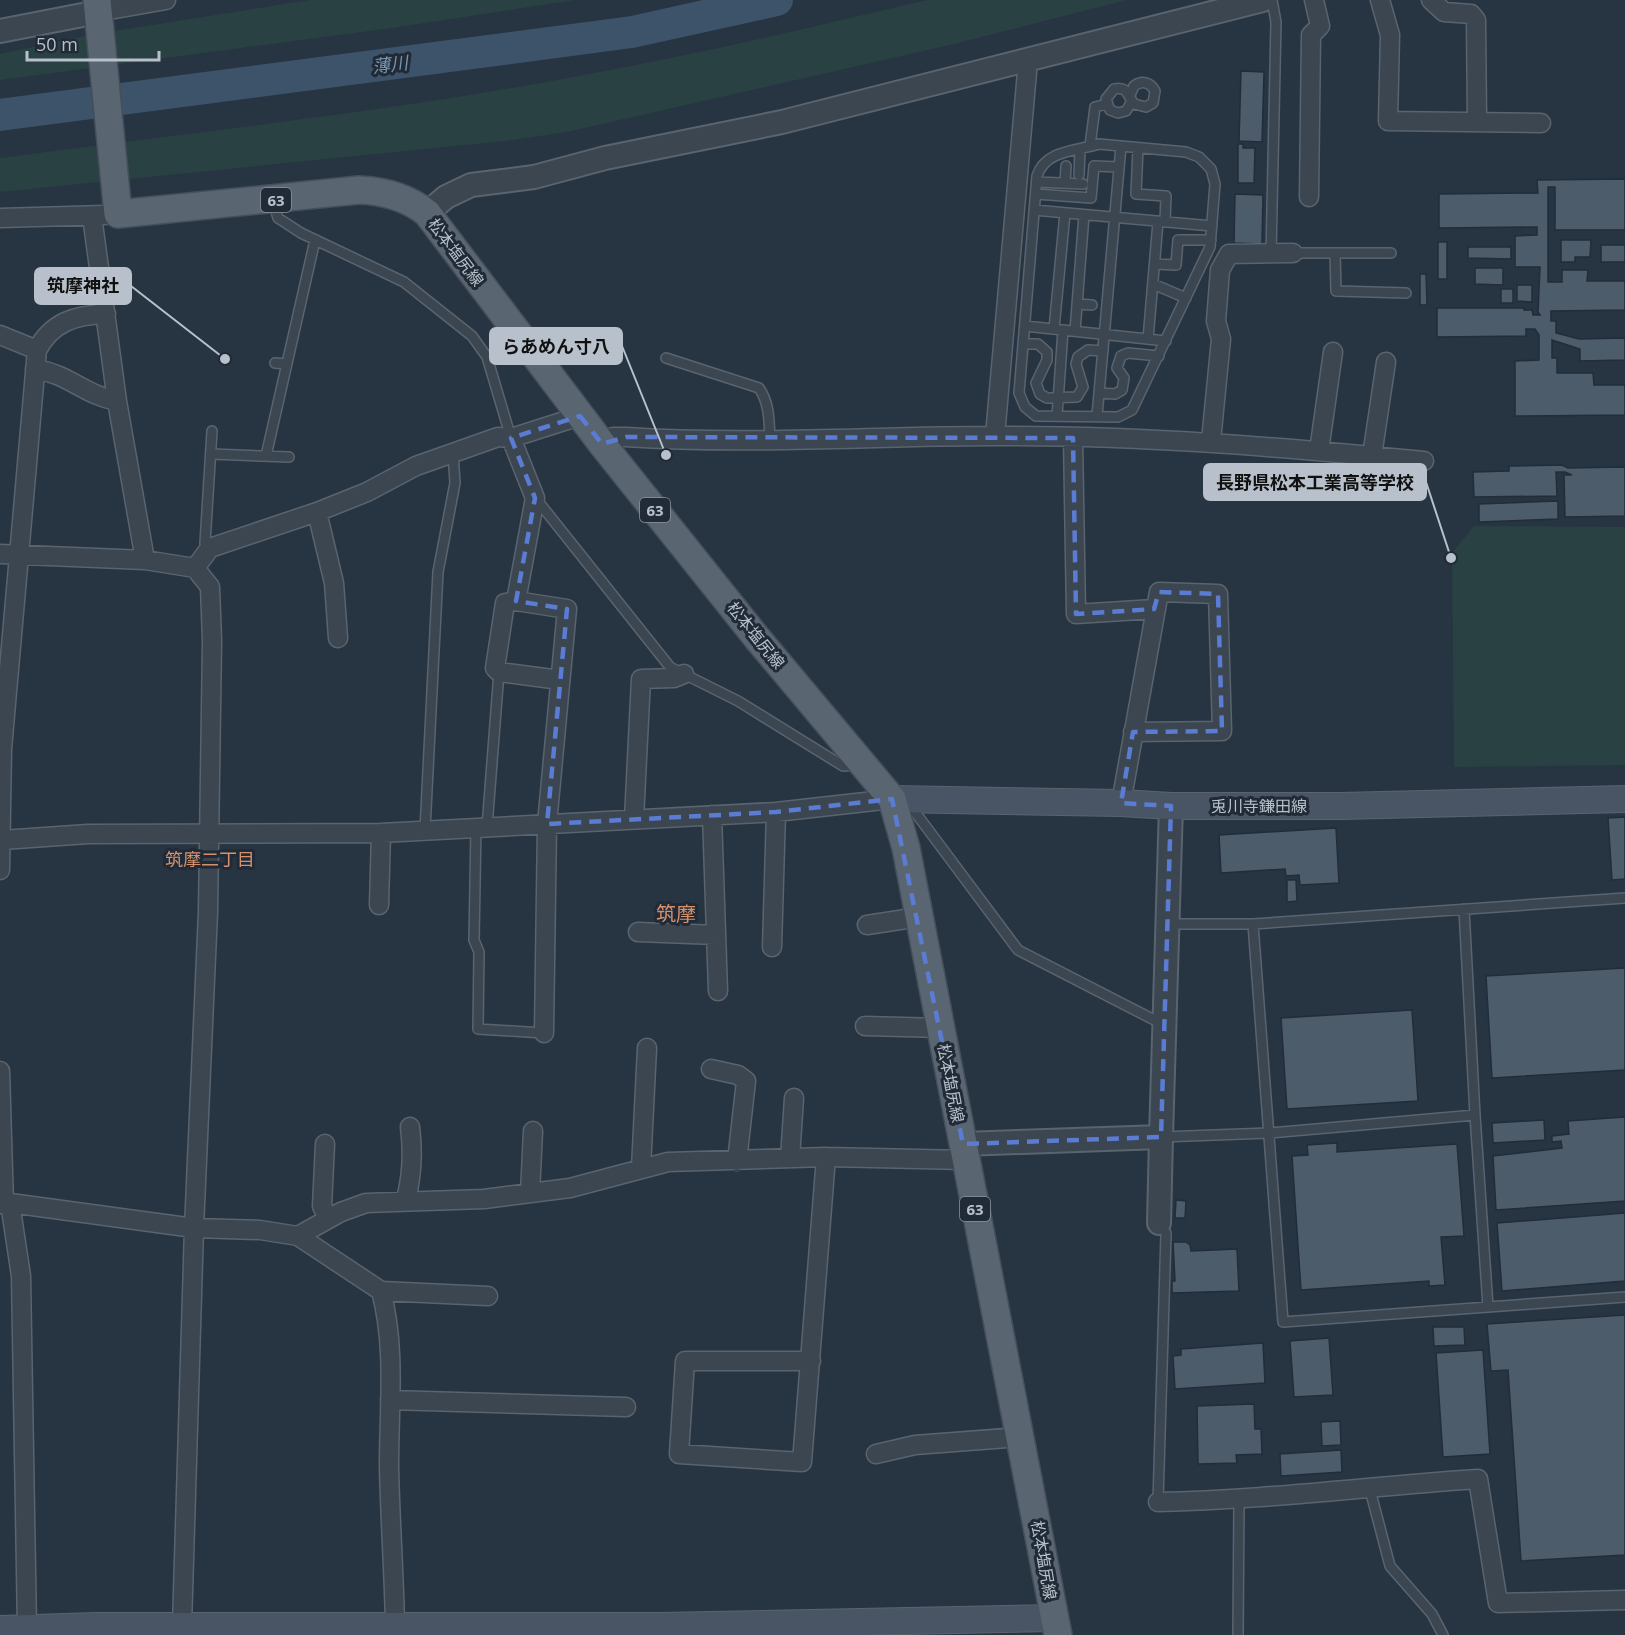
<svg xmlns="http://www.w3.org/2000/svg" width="1625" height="1635" viewBox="0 0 1625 1635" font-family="'Open Sans','Noto Sans JP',sans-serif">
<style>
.green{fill:#294143}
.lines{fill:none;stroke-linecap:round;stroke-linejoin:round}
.river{stroke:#3d536a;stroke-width:32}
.building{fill:#4d5c6a;stroke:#222d39;stroke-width:1.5}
.service-casing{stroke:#59646f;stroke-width:12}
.minor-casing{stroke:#59646f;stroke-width:21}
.tertiary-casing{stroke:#59646f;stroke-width:26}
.secondary-casing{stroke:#59646f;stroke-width:28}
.primary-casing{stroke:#454f5b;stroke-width:30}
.service{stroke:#3b4651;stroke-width:9}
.minor{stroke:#3b4651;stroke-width:18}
.tertiary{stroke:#3b4651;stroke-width:22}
.secondary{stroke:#495564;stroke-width:26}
.primary{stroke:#596571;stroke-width:27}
.marked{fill:none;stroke:#5b7cd3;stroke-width:4.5;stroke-dasharray:12 8;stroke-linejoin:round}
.labels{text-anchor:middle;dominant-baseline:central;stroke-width:6;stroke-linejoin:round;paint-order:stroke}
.shield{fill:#202b37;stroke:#8a949f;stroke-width:1.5}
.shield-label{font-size:15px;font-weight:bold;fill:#b8c1cb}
.street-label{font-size:16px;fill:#b8c1cb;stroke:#202b37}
.water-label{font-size:18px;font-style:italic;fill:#7994ad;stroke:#202b37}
.neighbourhood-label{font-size:18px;fill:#d4916b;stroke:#202b37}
.quarter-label{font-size:20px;fill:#d4916b;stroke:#202b37}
.leader{fill:none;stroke:#b8c1cb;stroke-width:2}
.callout-dot{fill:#b8c1cb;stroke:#202b37;stroke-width:2}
.callout{fill:#b8c1cb;stroke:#b8c1cb;stroke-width:2}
.callout-label{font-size:18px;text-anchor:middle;font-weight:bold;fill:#111}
</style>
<rect width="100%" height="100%" fill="#273442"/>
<path class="green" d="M310 0H575L392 28 0 80V54L89 35Z
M927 0H1127L954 44 567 132 505 141 0 192V158C186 133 373 114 557 80 681 58 804 29 927 0Z
M1474 526 1625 527V765L1454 767 1452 553Z"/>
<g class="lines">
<path class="river" d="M0 115 632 32 777 0"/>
</g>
<path class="building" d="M1241 71 1264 72 1262 142 1239 141Z
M1238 144H1243V148H1255L1254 183H1238Z
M1625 179V230H1555V187H1548V282H1562V270H1588L1587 281H1625V310L1551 311V321H1556V333L1579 339 1625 338V360L1580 361V349L1552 340V358H1557V373H1593L1594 385H1625V415L1515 416V361L1539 360V335L1535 329H1526V336L1437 337V308H1524V310H1532L1533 315H1540L1538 312 1540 267H1515V236L1537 235V227L1439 228V194L1538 193 1537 180Z
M1235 194 1263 195 1262 244 1234 243Z
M1561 240H1591L1590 257H1575V262H1561Z
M1438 242H1447V279H1438Z
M1601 245H1625V262H1601Z
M1468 247H1511V259L1468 258Z
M1475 268H1503V285L1475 284Z
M1420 274H1426L1427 305H1420Z
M1517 285H1532V302L1517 301Z
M1501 289H1513V303H1501Z
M1562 465 1568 468 1625 467V516L1565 517 1564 475H1572L1565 472H1556L1557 496 1474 497 1473 472 1509 471V466Z
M1558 501V519L1479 522V504Z
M1625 817V879L1612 880 1608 818Z
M1336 828 1339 883 1300 885 1299 875 1286 876 1285 869 1221 873 1219 835Z
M1287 880H1296L1297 901 1287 902Z
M1625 968V1070L1492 1078 1486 976Z
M1412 1010 1418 1101 1287 1109 1281 1018Z
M1625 1117V1201L1496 1210 1493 1156 1562 1148 1561 1141 1552 1142V1136L1569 1134 1568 1121Z
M1544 1120 1545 1140 1493 1143 1492 1123Z
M1337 1143V1152L1457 1144 1464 1236 1441 1237 1445 1285 1429 1286V1281L1301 1290 1292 1156 1308 1155 1307 1145Z
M1176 1200 1186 1201 1185 1218H1175Z
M1625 1213V1281L1502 1291 1497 1223Z
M1173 1242H1186L1190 1245 1191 1251 1237 1249 1239 1291 1172 1293V1281H1175Z
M1625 1315V1555L1521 1561 1508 1370 1491 1371 1487 1324Z
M1433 1327H1464L1465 1345 1434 1346Z
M1329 1338 1333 1395 1294 1397 1290 1341Z
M1263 1343 1265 1383 1175 1389 1173 1356 1181 1355V1349Z
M1483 1350 1490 1454 1443 1457 1436 1353Z
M1254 1404 1255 1429H1261L1262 1454 1236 1455 1237 1463 1198 1464 1197 1406Z
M1340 1421 1341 1445 1322 1446 1321 1422Z
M1341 1450 1342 1472 1281 1476 1280 1454Z"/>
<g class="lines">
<defs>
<path id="service" d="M1130 95 1134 86C1142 80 1150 82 1155 91L1153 103 1146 107 1134 104C1127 95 1128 86 1114 89L1106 99 1110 110 1118 113 1126 111 1132 101
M1099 144 1186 152 1199 157 1211 169 1215 184 1210 247 1132 410 1118 417 1036 416 1025 407 1019 393 1037 176C1045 150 1076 151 1099 144Z
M1090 146 1095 107 1107 104
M1138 148 1136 194 1166 196 1165 222
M1079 175 1080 149
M1037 182 1083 184
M1065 183 1066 166
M1036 194 1091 198 1094 166 1119 167
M273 202 278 218 301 233 404 282 472 336 487 357 511 438
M1034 210 1212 226
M1293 253H1335
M1391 253H1335L1336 291 1406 293
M1271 255 1276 22 1272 0
M1155 264 1176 265 1178 240H1211
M1153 284 1186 298
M1077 304 1092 305
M1025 326 1166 341
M1054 329 1065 213
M1075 331 1084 215
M1148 339 1158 222
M1023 344H1038L1047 352V360L1036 383 1040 394 1047 398 1077 397 1083 387 1076 364 1078 357 1088 350 1103 351
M666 358 759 388C770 404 769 422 770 441
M275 363 287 364
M1099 393 1115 394 1122 390 1124 378 1117 368 1121 356 1128 353 1159 356
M1057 416 1063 330
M1097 416 1121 146
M211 454 289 457
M266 456 315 240
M537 500 670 667 738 701 843 766 857 765
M208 551 205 543 212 431
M909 804 1018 950 1164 1025
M476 827 474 940 479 952 478 1029 544 1033
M487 827 499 672
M425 830 438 572 455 483 453 453
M1464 909 1475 1115 1488 1307
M1168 924H1253L1625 898
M1253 924 1283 1322 1625 1297
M1161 1137 1269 1133 1475 1115
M1369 1486 1390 1566 1432 1614 1443 1635
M1158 1502 1166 1233 1159 1223
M1238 1635 1239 1501"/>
<path id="minor" d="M1380 0 1390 35 1388 121 1541 123
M1431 0 1444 12 1471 14 1476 20 1477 122
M98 12 166 0
M1309 197 1311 35 1320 26 1314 0
M92 216 117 401 145 560
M0 218 105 215
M0 335 37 350
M35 369C69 374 84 395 117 401
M995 436 1027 72 1025 60
M511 438 535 498 516 601 567 609 547 824 544 1033
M1073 438 1076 614 1154 609
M1211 441 1221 339 1216 321 1220 270 1229 254 1293 253
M602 444 613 437H626C749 445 871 436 994 436 1139 435 1280 447 1424 461
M1319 451 1333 352
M1372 456 1386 362
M317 512 334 583 338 638
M0 554 145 560 195 568 210 587 212 641 208 912 194 1228 182 1626
M195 568 210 548 317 512 367 492 416 466 498 437 511 438 580 416
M516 601 505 603 495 668 499 672 560 680
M1121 803 1159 592 1218 594 1222 731 1133 732
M712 815 718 991
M634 819 641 679 674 678 684 674
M2 840 88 834 381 833 776 812 892 799
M0 870 2 749 37 350C52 322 75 315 106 314
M379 905 381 833
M867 925 919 917
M638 932 716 935
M772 947 776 812
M865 1026 941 1028
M711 1069 738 1075 746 1081 737 1161
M0 1071 4 1204
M325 1144 322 1206 328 1219
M790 1158 794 1098
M641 1168 647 1048
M530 1193 533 1131
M406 1199C412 1176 413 1151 410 1127
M10 1203 21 1276 27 1629
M0 1204 10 1203 194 1228 260 1230 298 1236 381 1291C396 1346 389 1408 389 1465 390 1519 394 1572 395 1626
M298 1236 341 1212 366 1203 484 1199 570 1188 668 1162 826 1157 966 1160
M381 1291 488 1296
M811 1361H685L679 1454 802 1462 826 1157
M390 1400 626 1407
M876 1454 915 1445 1020 1437
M1158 1502C1265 1500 1371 1486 1478 1479L1498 1603 1625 1600"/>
<path id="tertiary" d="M0 31 98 12
M427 213 446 197 471 185 534 177 605 158 782 122 1263 0
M1161 1137 1171 806
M963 1144 1161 1137 1159 1223"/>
<path id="secondary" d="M892 799 1121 803 1171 806H1341L1625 799
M0 1629 97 1626H660L1054 1618"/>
<path id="primary" d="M97 0 118 214 359 190C385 191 407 197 427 213L602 444 757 638 892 799 906 848 1058 1635"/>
</defs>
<use href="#service" class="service-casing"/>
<use href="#minor" class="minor-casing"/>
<use href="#tertiary" class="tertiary-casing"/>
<use href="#secondary" class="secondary-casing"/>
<use href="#primary" class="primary-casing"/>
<use href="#service" class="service"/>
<use href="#minor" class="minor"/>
<use href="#tertiary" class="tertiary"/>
<use href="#secondary" class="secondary"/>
<use href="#primary" class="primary"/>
</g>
<path class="marked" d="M580 416 602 444 626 437 1073 438 1076 614 1154 609 1159 592 1218 594 1222 731 1133 732 1121 803 1171 806 1161 1137 963 1144 892 799 776 812 547 824 567 609 516 601 535 498 511 438Z"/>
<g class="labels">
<g class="shield">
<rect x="261" y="188" width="30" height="24" rx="4.5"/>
<rect x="640" y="498" width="30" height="24" rx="4.5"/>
<rect x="960" y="1197" width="30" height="24" rx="4.5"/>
</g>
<g class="shield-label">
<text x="276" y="200">63</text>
<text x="655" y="510">63</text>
<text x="975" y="1209">63</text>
</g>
<g class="street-label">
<text transform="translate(456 252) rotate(53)">松本塩尻線</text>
<text transform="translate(756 635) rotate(51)">松本塩尻線</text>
<text x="1259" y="806">兎川寺鎌田線</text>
<text transform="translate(951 1083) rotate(79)">松本塩尻線</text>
<text transform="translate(1044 1560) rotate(80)">松本塩尻線</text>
</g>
<g class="water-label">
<text transform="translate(390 64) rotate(-7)">薄川</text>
</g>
<g class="neighbourhood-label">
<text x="210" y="859">筑摩二丁目</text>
</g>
<g class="quarter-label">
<text x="676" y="913">筑摩</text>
</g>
</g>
<path class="leader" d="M225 359L131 286M666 455L622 346M1451 558L1426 482"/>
<g class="callout-dot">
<circle cx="225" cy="359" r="6"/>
<circle cx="666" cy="455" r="6"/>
<circle cx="1451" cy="558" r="6"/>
</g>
<g class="callout">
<rect x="35" y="268" width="96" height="36" rx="6"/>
<rect x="490" y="328" width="132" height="36" rx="6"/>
<rect x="1204" y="464" width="222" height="36" rx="6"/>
</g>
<g class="callout-label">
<text x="83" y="292">筑摩神社</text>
<text x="556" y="353">らあめん寸八</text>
<text x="1315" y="489">長野県松本工業高等学校</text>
</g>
<path d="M27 51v9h132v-9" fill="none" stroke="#b8c1cb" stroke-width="3"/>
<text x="36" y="51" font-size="18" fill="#b8c1cb" stroke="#202b37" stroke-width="4.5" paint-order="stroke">50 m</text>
</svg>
